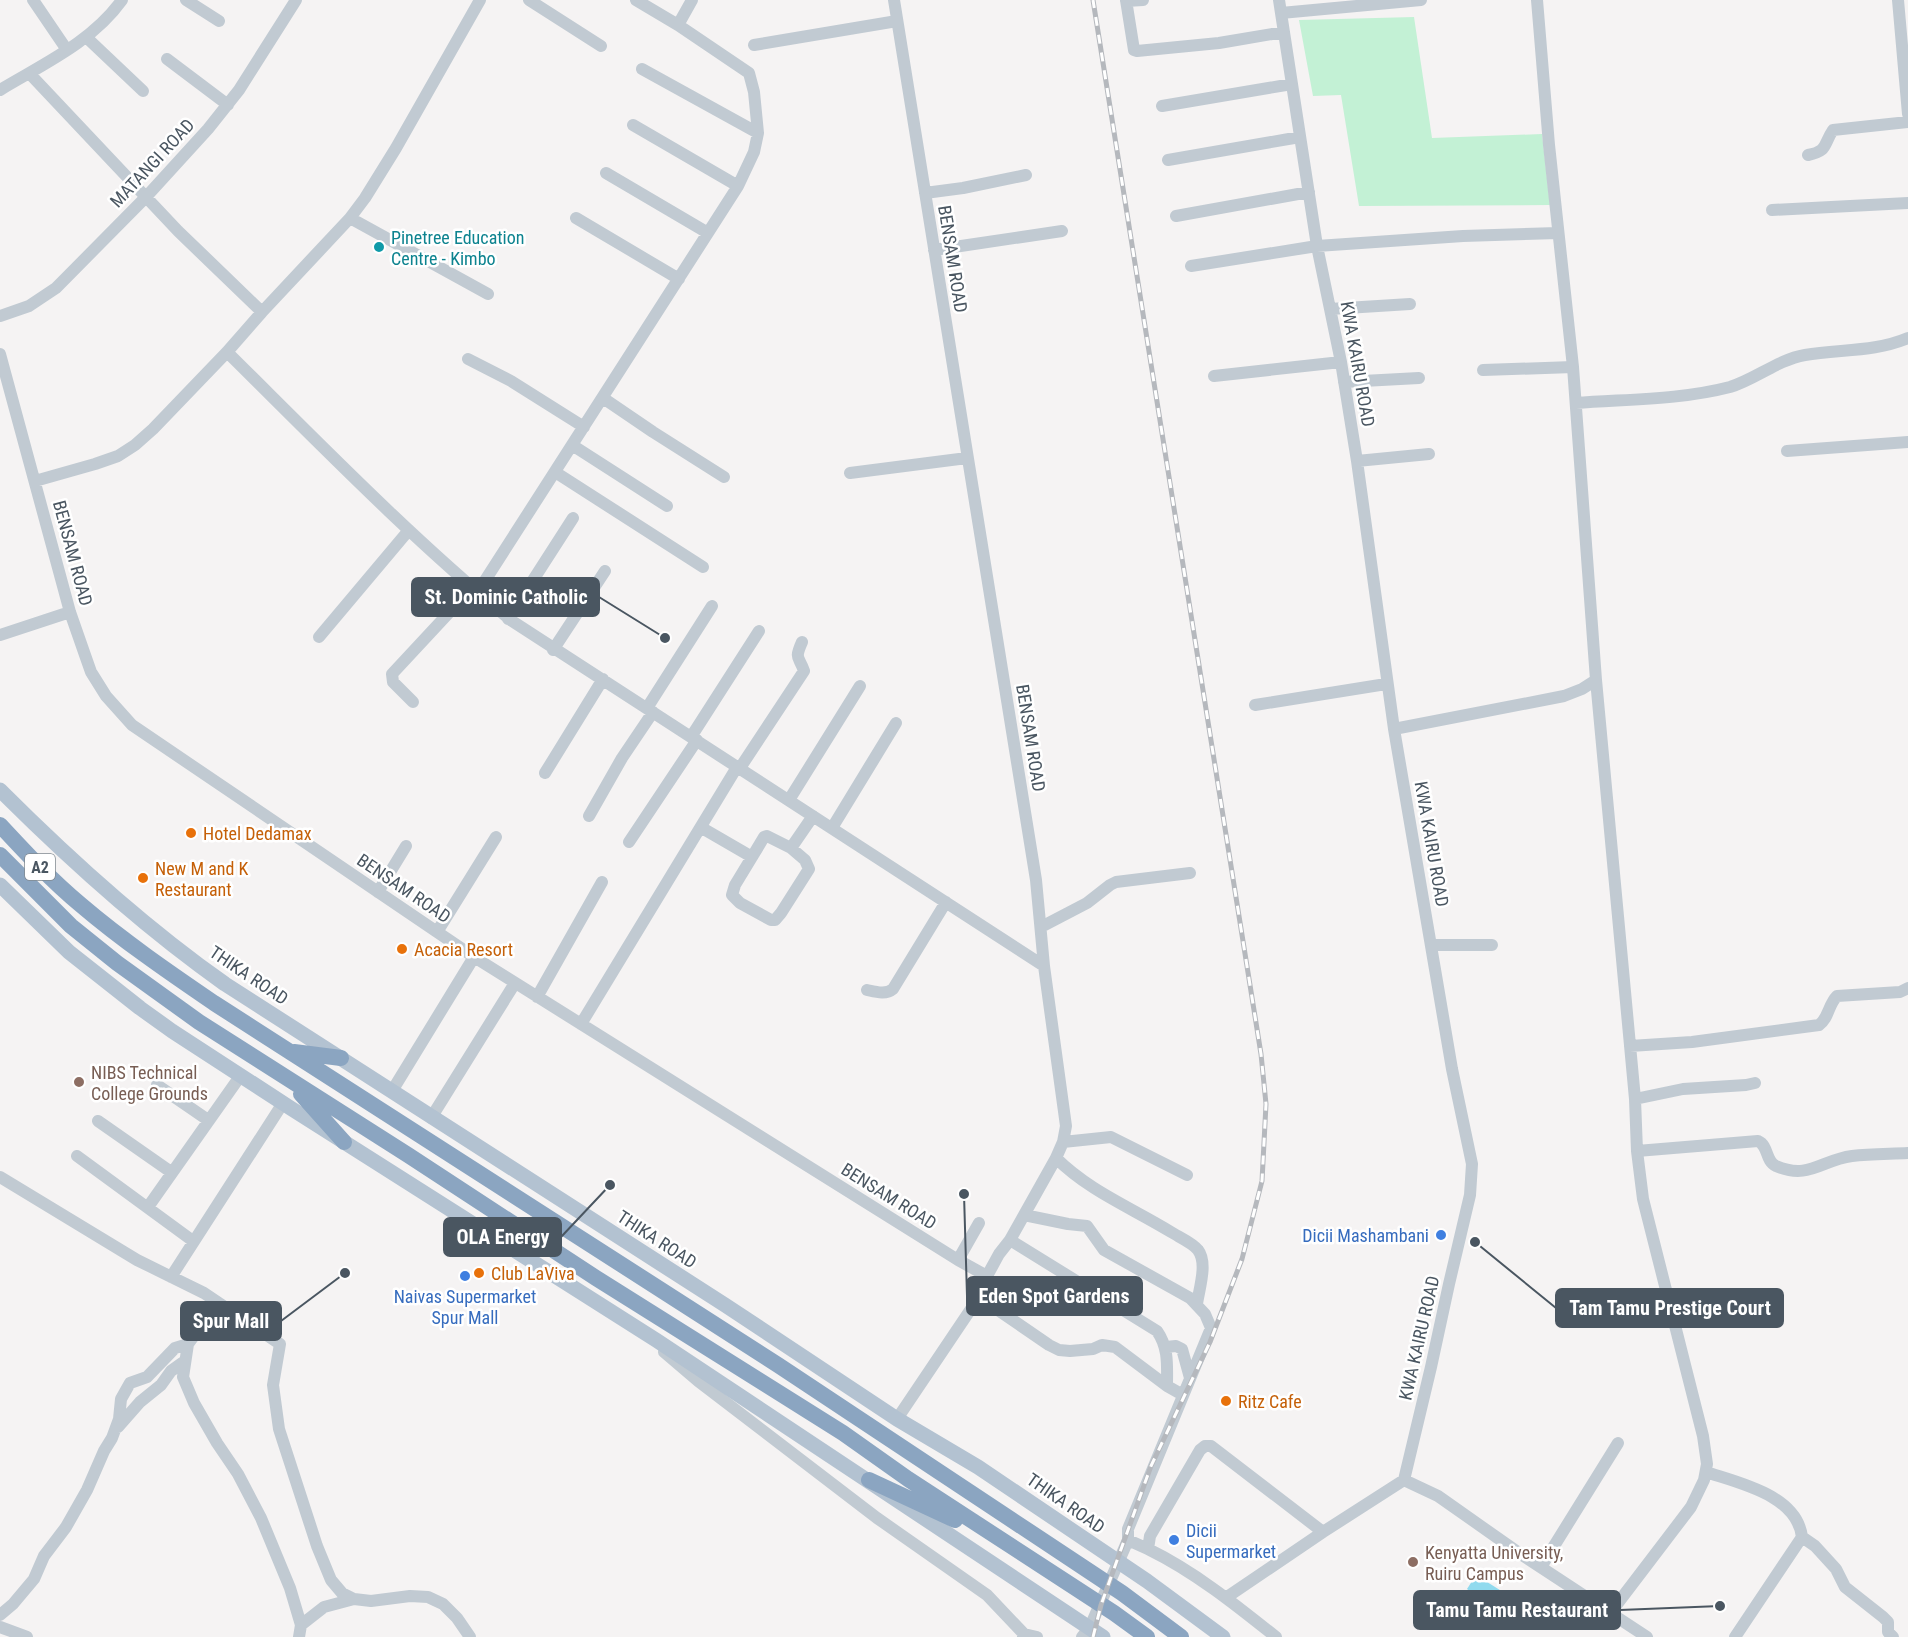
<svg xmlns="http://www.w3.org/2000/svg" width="1908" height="1637" viewBox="0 0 1908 1637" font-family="'Roboto Condensed',sans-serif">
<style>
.green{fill:#c3f1d5}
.water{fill:#90daee}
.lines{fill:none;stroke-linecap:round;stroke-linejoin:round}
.minor{stroke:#c1cad2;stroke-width:12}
.major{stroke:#b3c2d1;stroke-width:15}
.highway{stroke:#8ba5c1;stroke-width:16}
.rail-casing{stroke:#b5b8bd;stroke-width:5}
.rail{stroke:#fff;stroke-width:3;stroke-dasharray:9;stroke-linecap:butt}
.culture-dot{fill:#0f9aa8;stroke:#fff;stroke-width:2}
.food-dot{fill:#e8710a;stroke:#fff;stroke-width:2}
.education-dot{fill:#8d6e63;stroke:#fff;stroke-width:2}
.shop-dot{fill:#3f7fe0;stroke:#fff;stroke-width:2}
.labels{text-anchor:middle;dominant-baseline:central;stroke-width:5;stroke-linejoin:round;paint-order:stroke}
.shield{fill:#fff;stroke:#808990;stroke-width:1.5}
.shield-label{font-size:16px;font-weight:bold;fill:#4a5661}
.street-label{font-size:18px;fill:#4a5661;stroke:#fff}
.culture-label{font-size:18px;fill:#0d838f;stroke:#fff;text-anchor:start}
.food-label{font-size:18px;fill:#c56008;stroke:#fff;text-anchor:start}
.education-label{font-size:18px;fill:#785e54;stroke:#fff;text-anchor:start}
.shop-label{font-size:18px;fill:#366cbe;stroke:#fff;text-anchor:end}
.leader{fill:none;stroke:#4a5661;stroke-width:2}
.callout-dot{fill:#4a5661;stroke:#fff;stroke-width:2}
.callout{fill:#4a5661;stroke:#4a5661;stroke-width:2}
.callout-label{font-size:20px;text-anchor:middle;font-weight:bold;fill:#fff}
</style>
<rect width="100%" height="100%" fill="#f5f3f3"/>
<path class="green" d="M1414 17 1432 138 1542 134 1550 205 1359 206 1341 95 1313 96 1299 20Z"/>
<path class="water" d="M1476 1575 1503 1592 1491 1608 1467 1589Z"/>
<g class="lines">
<path class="minor" d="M33 0 67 50
M186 0 219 21
M529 0 601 46
M1126 0 1134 50 1137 51 1219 43 1284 32
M1537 0 1549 145 1573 367 1596 680 1635 1099 1637 1151 1643 1199 1703 1436 1707 1464 1704 1480 1691 1507 1611 1612
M1898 0 1908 114
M1126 1 1143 0
M1281 13 1421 0
M678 25 692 0
M86 37 143 91
M754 45 897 21
M167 59 228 105
M642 69 758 133
M29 73 178 231 262 312
M0 90C43 64 92 42 122 0
M1162 106 1292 84
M633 125 738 186
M1808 155C1828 151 1823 145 1833 130L1908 122
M1168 160 1300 137
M606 173 708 233
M925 193 963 188 1026 175
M1772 210 1908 203
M1176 216 1309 192
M350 218 488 294
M576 218 679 279
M934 250 1062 231
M1191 266 1317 246 1463 236 1558 233
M1330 309 1410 304
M0 316 29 306 56 288 146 197 208 129 239 90 296 0
M227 352C320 444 411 538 512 621L1044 966
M0 354 70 612 85 655 91 672 106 696 132 725 474 957 958 1260 987 1276 999 1254 1010 1240 1056 1158 1063 1142 1066 1126 1044 966 1036 880 894 0
M468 359 511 381 584 427
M1483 370 1573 367
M1214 376 1341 362
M1344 382 1419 378
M603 398 653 432 724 477
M1576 403C1627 399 1680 400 1730 387 1756 379 1777 360 1805 355 1840 349 1875 352 1908 338
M572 445 667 506
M1787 451 1908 442
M1357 461 1429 454
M555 472 703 567
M850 473 967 458
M35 481 95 464 118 456 135 445 153 429 227 352 262 312 350 218 365 198 396 148 480 0
M477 593 738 186 754 152 758 133 754 92 749 73 678 25 636 0
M508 619 573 518
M0 635 70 612
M319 637 409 530
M553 650 605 571
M413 702 393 682 392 674 472 588
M1255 705 1386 684
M647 708 712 606
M1394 729 1564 696 1582 689 1596 680
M691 737 759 631
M740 768 804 671C799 656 794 660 802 642
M545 773 603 679
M789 800 860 686
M589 816 622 758 653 712
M702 828 752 857 735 885 732 895 740 903 771 920H775L781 913 809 869 805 860 791 848 813 816
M832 828 896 723
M629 842 697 740
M752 857 764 837 767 836 791 848
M378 892 406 846
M1041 927 1087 903 1110 885 1116 882 1190 873
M437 932 496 837
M1431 945H1492
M867 990C876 992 886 995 893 989L946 902
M537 997 602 882
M581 1024 737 767
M1630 1046 1692 1042 1819 1025C1829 1018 1828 1005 1837 996L1900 992 1908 988
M157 1085 208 1120
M392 1091 474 957
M1635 1099 1683 1089 1746 1085 1755 1083
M431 1118 515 983
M98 1121 171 1172
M1063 1142 1111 1137 1187 1175
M1637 1151 1758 1141C1769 1146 1765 1161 1776 1166 1809 1180 1821 1160 1852 1156 1870 1154 1889 1154 1908 1153
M77 1156 193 1241
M1056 1158C1089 1191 1132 1208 1171 1232 1179 1237 1193 1243 1198 1250 1208 1263 1199 1289 1197 1304
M0 1177 137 1260 204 1293 280 1344 273 1385 279 1429 317 1546 331 1580 342 1593 354 1599 371 1601 410 1596 428 1597 443 1604 457 1618 470 1637
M148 1207 241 1075
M1024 1215 1068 1224 1087 1226 1104 1250 1190 1298 1205 1314 1211 1328 1128 1529V1540L1148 1549
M1010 1240 1157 1331C1169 1348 1167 1366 1167 1386
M958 1260 979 1223
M987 1276 979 1297 1049 1345 1059 1350 1070 1351 1093 1349 1102 1345 1115 1347 1167 1386 1183 1395
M171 1277 283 1103
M219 1303 188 1344 183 1377 194 1403 217 1443 238 1474 261 1518 290 1588 301 1625 299 1637
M1166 1347 1176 1346 1182 1349 1190 1378
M664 1352 698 1381 877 1518 987 1595 1024 1634 1023 1637
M897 1419 979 1297
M118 1427 140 1402 161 1385 171 1371 185 1361
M1706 1472C1739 1483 1797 1495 1802 1537L1735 1637
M1404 1480 1438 1496 1519 1553 1647 1637
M1802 1537 1815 1546 1836 1569 1845 1587 1883 1617 1888 1622V1632L1893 1637
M1541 1567 1618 1443
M1227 1597 1323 1532 1404 1480 1431 1367 1449 1284 1470 1195 1472 1164 1452 1069 1394 729 1357 461 1341 362 1317 246 1279 0
M0 1615 13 1604 34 1579 44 1556 66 1527 87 1490 104 1451 112 1438 119 1419 121 1399 130 1383 147 1377 175 1348 188 1344
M301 1625 324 1607 354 1599
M0 1627 27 1637
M1024 1634 1037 1637
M1082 1637 1090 1627 1128 1540
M1276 1637C1236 1605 1195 1572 1148 1549L1150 1536 1200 1450 1205 1446H1211L1323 1532"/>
<path class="major" d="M0 790C70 860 144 927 225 984L725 1305 897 1419 978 1467 1147 1581 1223 1637
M0 885 69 952 140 1008 172 1031 292 1109 656 1340 1103 1637"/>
<path class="highway" d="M0 825C26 853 52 881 81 905 122 940 170 973 214 1003L778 1365 1122 1593 1181 1637
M0 855 71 926 117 963 199 1022 408 1155 596 1278 843 1433 908 1479 1114 1613 1147 1637
M294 1052 341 1058
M301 1094 344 1142
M869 1480 955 1520"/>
<defs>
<path id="rail" d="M1093 1637 1101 1605 1151 1466 1210 1342 1242 1259 1262 1181 1266 1104 1261 1054 1093 0"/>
</defs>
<use href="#rail" class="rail-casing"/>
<use href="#rail" class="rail"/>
</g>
<circle class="culture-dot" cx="379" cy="247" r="6"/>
<g class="food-dot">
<circle cx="191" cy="833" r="6"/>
<circle cx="143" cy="878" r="6"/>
<circle cx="402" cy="949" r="6"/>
<circle cx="479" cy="1273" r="6"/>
<circle cx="1226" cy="1401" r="6"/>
</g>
<g class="education-dot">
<circle cx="79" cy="1082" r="6"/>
<circle cx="1413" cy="1562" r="6"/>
</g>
<g class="shop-dot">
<circle cx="1441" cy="1235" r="6"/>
<circle cx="465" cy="1276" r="6"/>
<circle cx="1174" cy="1540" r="6"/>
</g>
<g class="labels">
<rect class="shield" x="25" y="854" width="30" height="26" rx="4.5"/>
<g class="shield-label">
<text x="40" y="867">A2</text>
</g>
<g class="street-label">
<text transform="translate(152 163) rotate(-47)">MATANGI ROAD</text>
<text transform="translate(953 259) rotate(81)">BENSAM ROAD</text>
<text transform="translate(1358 364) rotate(80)">KWA KAIRU ROAD</text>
<text transform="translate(73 553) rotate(75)">BENSAM ROAD</text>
<text transform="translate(1031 738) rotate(81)">BENSAM ROAD</text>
<text transform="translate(1432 844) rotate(80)">KWA KAIRU ROAD</text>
<text transform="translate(404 888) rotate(34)">BENSAM ROAD</text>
<text transform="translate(249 975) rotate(34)">THIKA ROAD</text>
<text transform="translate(889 1196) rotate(32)">BENSAM ROAD</text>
<text transform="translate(657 1239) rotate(33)">THIKA ROAD</text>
<text transform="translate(1419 1338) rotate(-77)">KWA KAIRU ROAD</text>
<text transform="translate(1066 1503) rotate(35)">THIKA ROAD</text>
</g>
<g class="culture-label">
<text x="391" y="237">Pinetree Education<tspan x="391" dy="21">Centre - Kimbo</tspan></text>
</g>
<g class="food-label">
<text x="203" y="833">Hotel Dedamax</text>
<text x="155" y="868">New M and K<tspan x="155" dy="21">Restaurant</tspan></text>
<text x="414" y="949">Acacia Resort</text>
<text x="491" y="1273">Club LaViva</text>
<text x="1238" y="1401">Ritz Cafe</text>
</g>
<g class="education-label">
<text x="91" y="1072">NIBS Technical<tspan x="91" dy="21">College Grounds</tspan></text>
<text x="1425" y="1552">Kenyatta University,<tspan x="1425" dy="21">Ruiru Campus</tspan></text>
</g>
<g class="shop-label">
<text x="1429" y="1235">Dicii Mashambani</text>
<text x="465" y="1296" text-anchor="middle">Naivas Supermarket<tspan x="465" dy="21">Spur Mall</tspan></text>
<text x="1186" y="1530" text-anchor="start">Dicii<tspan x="1186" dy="21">Supermarket</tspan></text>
</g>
</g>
<path class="leader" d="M665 638L599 597M610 1185L561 1237M964 1194L967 1296M1475 1242L1556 1308M345 1273L281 1321M1720 1606L1620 1610"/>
<g class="callout-dot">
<circle cx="665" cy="638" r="6"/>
<circle cx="610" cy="1185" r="6"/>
<circle cx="964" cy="1194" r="6"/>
<circle cx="1475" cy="1242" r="6"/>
<circle cx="345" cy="1273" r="6"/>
<circle cx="1720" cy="1606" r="6"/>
</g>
<g class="callout">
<rect x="412" y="578" width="187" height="38" rx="6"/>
<rect x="444" y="1218" width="117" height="38" rx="6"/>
<rect x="967" y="1277" width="175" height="38" rx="6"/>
<rect x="1556" y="1289" width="227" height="38" rx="6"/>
<rect x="181" y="1302" width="100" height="38" rx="6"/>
<rect x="1414" y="1591" width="206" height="38" rx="6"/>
</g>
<g class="callout-label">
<text x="506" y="604">St. Dominic Catholic</text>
<text x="503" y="1244">OLA Energy</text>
<text x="1054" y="1303">Eden Spot Gardens</text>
<text x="1670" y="1315">Tam Tamu Prestige Court</text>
<text x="231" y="1328">Spur Mall</text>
<text x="1517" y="1617">Tamu Tamu Restaurant</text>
</g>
</svg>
